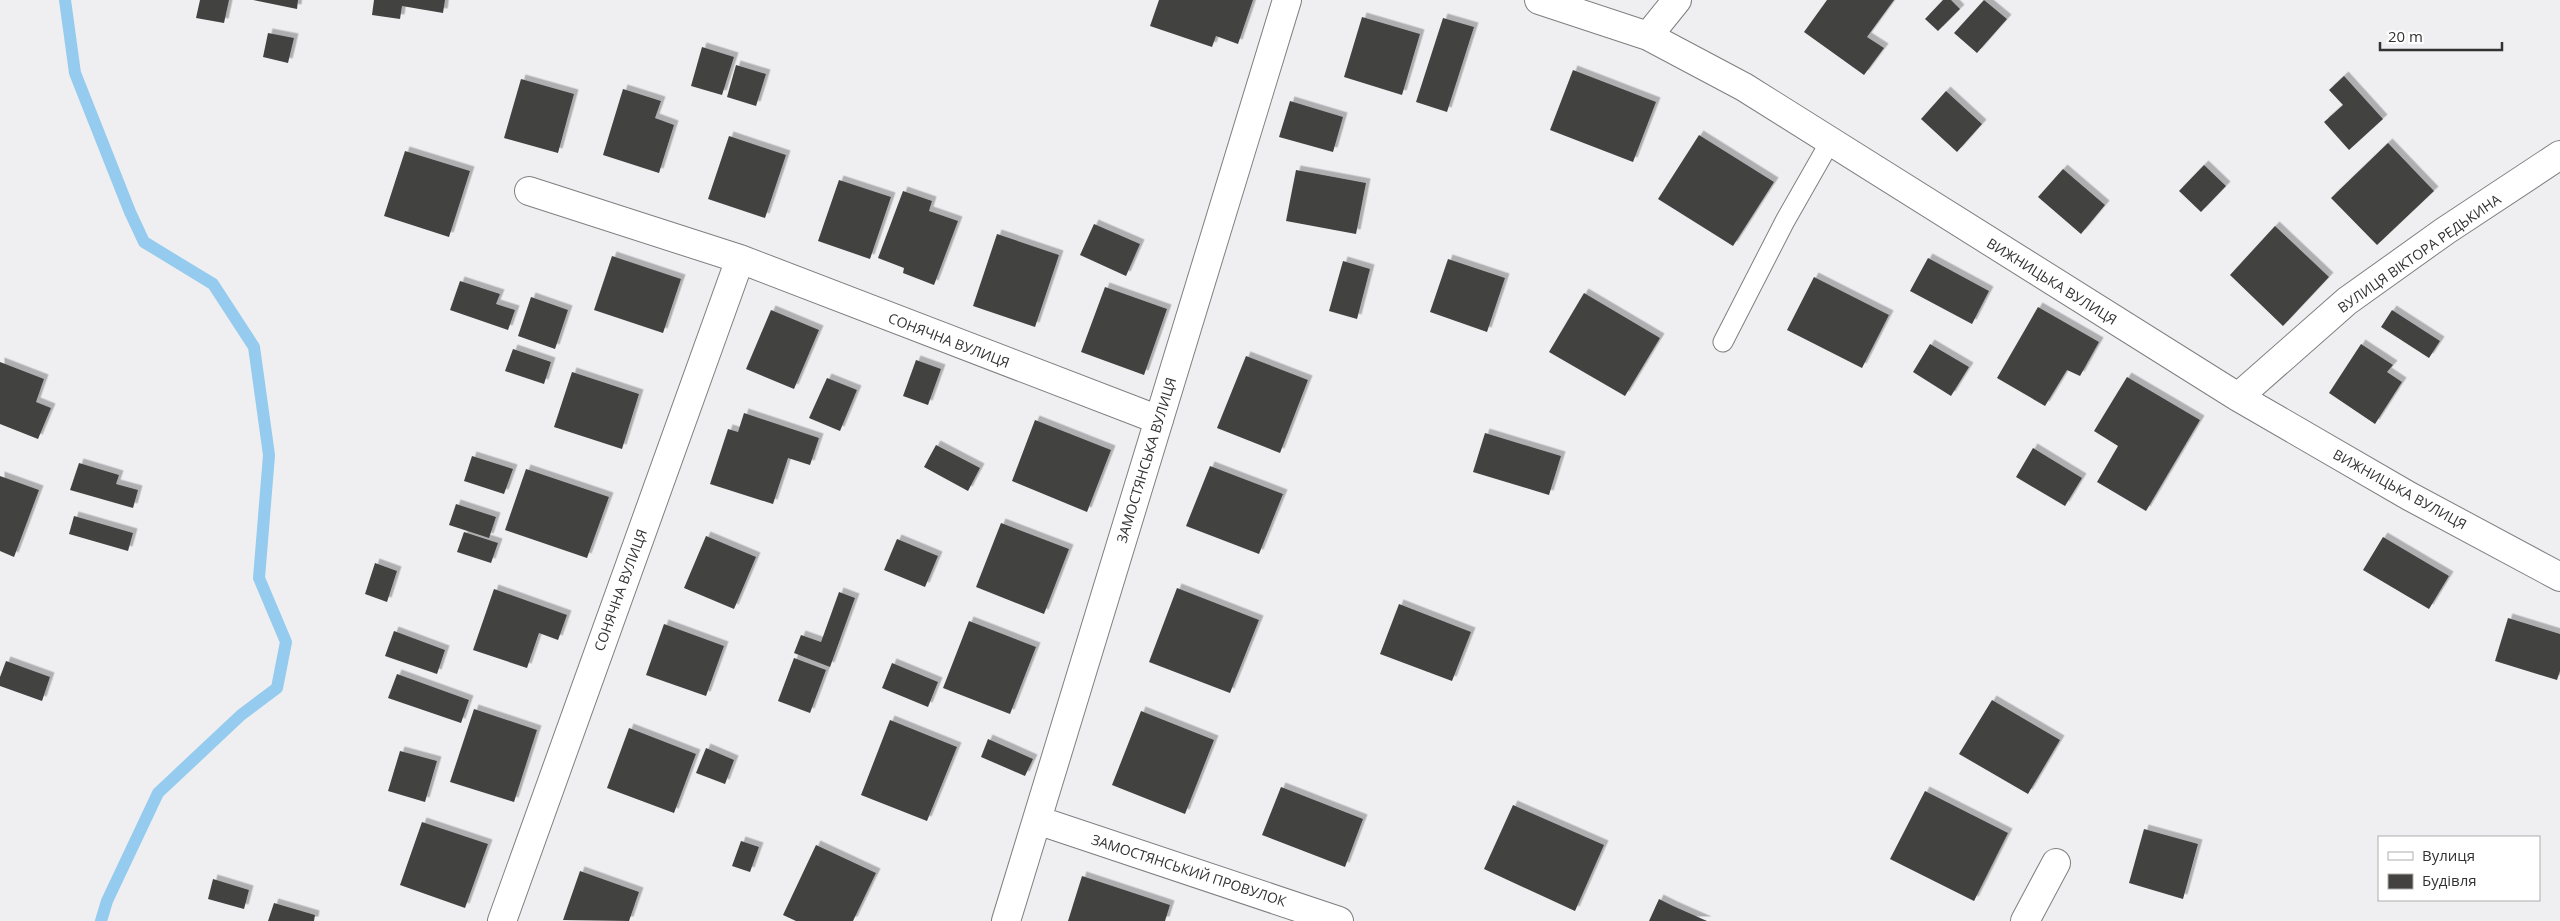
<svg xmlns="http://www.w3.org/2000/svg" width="2560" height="921" viewBox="0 0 2560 921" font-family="'Open Sans',sans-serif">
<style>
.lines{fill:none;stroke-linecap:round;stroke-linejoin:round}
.stream{stroke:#94cbee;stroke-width:12}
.building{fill:#434241;filter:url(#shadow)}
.lane-casing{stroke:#7f7f80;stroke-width:21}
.street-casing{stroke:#7f7f80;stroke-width:30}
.lane{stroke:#fff;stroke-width:19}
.street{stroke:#fff;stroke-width:28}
.labels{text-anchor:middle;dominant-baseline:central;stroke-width:5;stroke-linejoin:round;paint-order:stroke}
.street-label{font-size:14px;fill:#323232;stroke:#fff}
</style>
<defs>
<filter id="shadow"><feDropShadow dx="4.5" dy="-4.5" stdDeviation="0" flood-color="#0004"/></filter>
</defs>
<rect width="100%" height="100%" fill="#efeff1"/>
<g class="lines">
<path class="stream" d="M65 0 75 73 130 212 144 242 213 284 254 347 269 455 259 578 286 642 277 688 241 715 158 793 107 901 101 921"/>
</g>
<path class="building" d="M200 0H229L224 23 196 18Z
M253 0H298L297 9Z
M374 0H445L443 13 402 6 400 19 372 15Z
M1159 0H1253L1238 44 1216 36 1212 47 1150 26Z
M1827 0H1894L1867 37 1884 48 1864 75 1804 32Z
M1943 0H1951L1960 9 1938 31 1925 19Z
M1984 0 2007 19 1977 53 1954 33Z
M1362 17 1420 34 1402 95 1344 77Z
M1443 18 1474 27 1447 112 1416 102Z
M268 33 294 38 288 63 263 57Z
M702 47 734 57 722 95 691 86Z
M736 65 766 74 756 106 727 97Z
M1573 70 1656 102 1633 162 1550 130Z
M2344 76 2383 119 2349 150 2324 122 2343 105 2329 90Z
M521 79 574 94 558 153 504 138Z
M623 89 661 101 655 118 674 125 659 173 603 155Z
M1946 91 1982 124 1957 152 1921 119Z
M1290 101 1343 117 1333 152 1279 137Z
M1699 135 1774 182 1733 246 1658 199Z
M729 136 786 155 765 218 708 199Z
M2388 143 2434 191 2377 245 2331 198Z
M405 151 470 171 449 237 384 216Z
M2204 165 2226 186 2201 212 2179 191Z
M2063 169 2105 205 2081 234 2038 197Z
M1296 170 1366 183 1356 234 1286 221Z
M839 180 891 197 870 259 818 241Z
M903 191 932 201 929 211 958 221 934 285 903 273 904 268 878 258Z
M1094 224 1140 244 1126 276 1080 255Z
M2275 226 2329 277 2283 326 2230 275Z
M997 234 1059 255 1035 327 973 306Z
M612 256 681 279 663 333 594 310Z
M1928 258 1989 291 1972 324 1910 291Z
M1448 259 1505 278 1487 332 1430 312Z
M1343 261 1370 269 1357 319 1329 311Z
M1814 277 1889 315 1862 368 1787 330Z
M460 281 500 294 496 304 515 310 508 330 450 310Z
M1105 287 1167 309 1144 375 1081 352Z
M1584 293 1660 338 1625 396 1549 352Z
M531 297 568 310 555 349 518 336Z
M2038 307 2099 342 2080 376 2067 370 2045 406 1997 378Z
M771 310 819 330 794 389 746 369Z
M2392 310 2440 341 2429 358 2381 327Z
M1930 344 1969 367 1951 396 1913 372Z
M2361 344 2393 365 2387 372 2402 382 2375 424 2329 393Z
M513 349 551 362 544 384 505 371Z
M1246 356 1308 380 1280 453 1217 428Z
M916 360 941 369 928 405 903 396Z
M0 362 44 379 36 402 51 408 38 439 0 424Z
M572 372 639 394 622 449 554 427Z
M2127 377 2200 420 2146 511 2097 482 2118 446 2094 431Z
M827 378 857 390 840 431 809 418Z
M744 413 819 438 810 465 788 458 773 504 710 484 728 429 738 432Z
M1035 420 1111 450 1087 512 1012 481Z
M1485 433 1561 456 1549 495 1473 472Z
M936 445 980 468 968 491 924 467Z
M2033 448 2082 478 2065 506 2016 477Z
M472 456 513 469 504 494 464 481Z
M79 463 119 475 116 484 138 490 133 508 70 490Z
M1210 466 1283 494 1259 554 1186 526Z
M526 469 609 497 587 558 505 530Z
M0 476 39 490 14 557 0 551Z
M456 504 496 517 489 538 449 525Z
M74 516 133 533 128 551 69 534Z
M1001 523 1069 549 1044 614 976 587Z
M464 532 498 543 491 563 457 552Z
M706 536 756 557 734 609 684 588Z
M2383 537 2449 576 2429 609 2363 570Z
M897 539 938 556 925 587 884 570Z
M375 563 397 571 387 602 365 594Z
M1177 588 1259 620 1230 693 1149 662Z
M494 589 567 615 558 640 539 633 527 668 473 650Z
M839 592 855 598 830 667 794 653 801 635 821 642Z
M1399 604 1471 632 1452 681 1380 654Z
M2508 618 2560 634V671L2557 680 2495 661Z
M969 621 1036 647 1010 714 943 688Z
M664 624 724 646 706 696 646 675Z
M394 631 445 650 437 674 385 656Z
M794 658 826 670 810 713 778 701Z
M6 661 50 677 42 701 0 686V677Z
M892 663 938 682 928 707 882 688Z
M397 674 469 700 461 723 388 698Z
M1992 700 2060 740 2028 794 1959 754Z
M474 709 537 730 514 802 450 782Z
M1141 711 1214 740 1185 814 1112 785Z
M890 720 957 747 927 821 861 795Z
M629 728 696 754 674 813 607 788Z
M988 739 1033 759 1025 776 981 757Z
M706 748 734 760 725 784 696 773Z
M400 751 437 761 425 802 388 791Z
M1281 787 1363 819 1345 867 1262 835Z
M1925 791 2008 833 1974 901 1890 859Z
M1513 805 1604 845 1575 911 1484 869Z
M422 822 488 844 465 908 400 885Z
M2144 829 2198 844 2183 899 2129 883Z
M741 841 759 847 750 872 732 866Z
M816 845 876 873 853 921H796L783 915Z
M580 871 639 892 629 921 563 920Z
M1082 876 1170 905 1165 921H1068Z
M213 879 249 890 244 909 208 899Z
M1659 899 1673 906 1707 921H1649Z
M274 903 315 915 314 921H268Z"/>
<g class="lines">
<defs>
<path id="lane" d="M1723 342 1785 221 1830 142"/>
<path id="street" d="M1539 0 1648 36 1744 87 2238 397 2409 496 2560 577
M1648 36 1677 0
M529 191 740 259
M2238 397 2347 301 2445 231 2560 155
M1037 820 1339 921
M502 921 740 259 1159 420
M1006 921 1287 0
M2025 921 2056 863"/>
</defs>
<use href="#lane" class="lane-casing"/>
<use href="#street" class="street-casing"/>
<use href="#lane" class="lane"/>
<use href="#street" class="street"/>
</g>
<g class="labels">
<g class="street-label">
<text transform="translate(2419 253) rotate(-35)">ВУЛИЦЯ ВІКТОРА РЕДЬКИНА</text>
<text transform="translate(2052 281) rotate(32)">ВИЖНИЦЬКА ВУЛИЦЯ</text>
<text transform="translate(949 340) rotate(21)">СОНЯЧНА ВУЛИЦЯ</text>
<text transform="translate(1146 460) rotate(-73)">ЗАМОСТЯНСЬКА ВУЛИЦЯ</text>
<text transform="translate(2400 489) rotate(29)">ВИЖНИЦЬКА ВУЛИЦЯ</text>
<text transform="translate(620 590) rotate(-70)">СОНЯЧНА ВУЛИЦЯ</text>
<text transform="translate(1189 870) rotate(18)">ЗАМОСТЯНСЬКИЙ ПРОВУЛОК</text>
</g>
</g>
<rect x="2378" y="836" width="162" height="65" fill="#ffffff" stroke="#adadad"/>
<rect x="2388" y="852" width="25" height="8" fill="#ffffff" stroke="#adadad"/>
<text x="2422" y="861" font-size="15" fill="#323232">Вулиця</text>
<rect x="2388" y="874" width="25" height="15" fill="#434241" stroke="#adadad"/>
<text x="2422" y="886" font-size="15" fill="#323232">Будівля</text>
<path d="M2380 42v8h122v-8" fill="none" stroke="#323232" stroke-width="2.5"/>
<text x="2388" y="42" font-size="15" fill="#323232" stroke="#ffffff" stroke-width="4" paint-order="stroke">20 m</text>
</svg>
